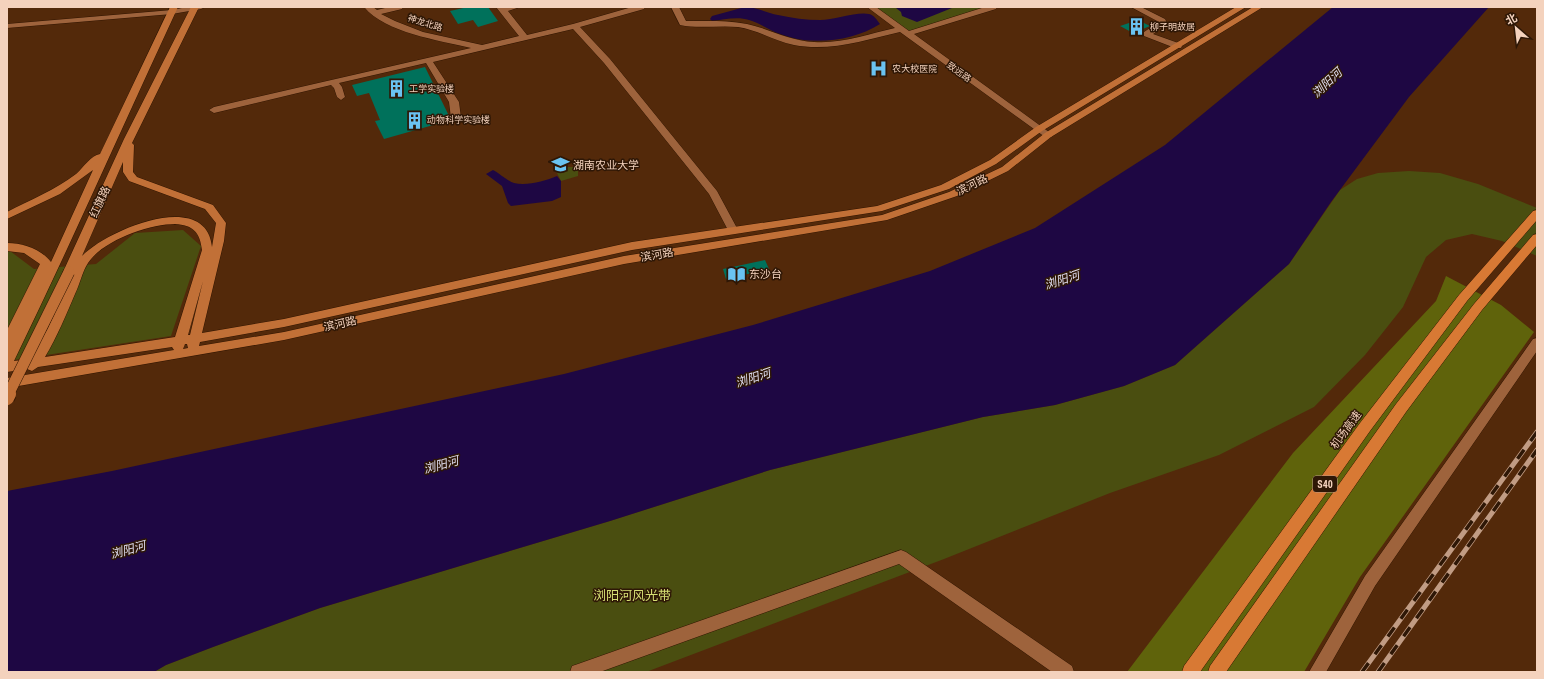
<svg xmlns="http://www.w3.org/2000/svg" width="1544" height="679" viewBox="0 0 1544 679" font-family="'Roboto Condensed','Noto Sans SC',sans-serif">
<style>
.green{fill:#4a4e10}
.forest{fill:#5f630b}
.water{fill:#1e0743}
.building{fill:#00715b}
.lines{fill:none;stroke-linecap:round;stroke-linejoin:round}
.minor-casing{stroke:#311501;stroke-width:1}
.major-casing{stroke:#311501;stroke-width:1}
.highway-casing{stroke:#311501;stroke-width:1}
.minor{fill:#9e633c;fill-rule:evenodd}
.major{fill:#c17037;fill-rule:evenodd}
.highway{fill:#d87934;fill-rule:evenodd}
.rail-casing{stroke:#c19c84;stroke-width:5}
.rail{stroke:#2e1706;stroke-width:3.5;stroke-dasharray:11;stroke-linecap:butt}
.major-bridge-far1-casing{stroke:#311501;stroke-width:12;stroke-linecap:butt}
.major-bridge-casing{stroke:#311501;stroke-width:16;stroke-linecap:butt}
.major-bridge-far1{stroke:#c17037;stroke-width:11}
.major-bridge{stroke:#c17037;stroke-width:14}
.labels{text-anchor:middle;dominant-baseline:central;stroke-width:3;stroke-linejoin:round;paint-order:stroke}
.far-street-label{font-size:9px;fill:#f4d2bd;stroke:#2e1706}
.far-poi-label{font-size:9px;fill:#f4d2bd;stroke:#2e1706;text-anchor:start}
.shield{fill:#2e1706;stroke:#b99a86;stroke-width:1}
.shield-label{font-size:10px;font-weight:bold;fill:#f4d2bd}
.poi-label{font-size:11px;fill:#f4d2bd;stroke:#2e1706;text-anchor:start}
.street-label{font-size:11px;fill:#f4d2bd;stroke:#2e1706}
.water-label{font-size:12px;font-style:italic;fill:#e1def1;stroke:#2e1706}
.near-park-label{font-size:13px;fill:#d6df74;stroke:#2e1706}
</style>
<rect width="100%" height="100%" fill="#53290a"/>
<path class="green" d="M871 7H993L907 34Z
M559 167H578V176L561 181 556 171V169Z
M1409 171 1440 173 1478 184 1537 208V256L1502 241 1472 234 1446 240 1426 257 1403 307 1365 355 1314 407 1219 455 1110 493 944 559 646 672H154L166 665 213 647 320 608 610 521 770 470 983 417 1055 405 1124 386 1175 365 1289 264 1340 190 1357 179 1378 173Z
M183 230 201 246 171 336 7 361V252L10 251 34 269 96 264 135 233Z"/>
<path class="forest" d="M1446 276 1501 305 1534 332 1360 577 1304 672H1127L1293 453 1436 301Z"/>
<path class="water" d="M745 7C756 7 767 13 778 15 792 18 806 20 820 20 834 20 858 11 869 14 874 15 877 20 880 24 854 41 812 46 782 35 770 31 760 23 749 20 737 16 723 20 712 21L710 19 712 16Z
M1333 7H1489L1409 97 1331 202 1289 264 1175 365 1124 386 1055 405 983 417 770 470 610 521 320 608 213 647 166 665 154 672H7V491L112 471 564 374 753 325 930 271 1035 228 1165 145Z
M896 8 951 7 952 8 917 22 902 16 901 12Z
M493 170C499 173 509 182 514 183 527 186 545 181 557 176L561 181V197L552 201 511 206 508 203 502 186 486 174Z"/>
<path class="building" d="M468 7H488L498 21 478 27 473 20 458 24 450 11Z
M1138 20 1150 26 1133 33 1120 26Z
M425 67 451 120 384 139 375 121 380 120 369 93 357 96 352 85Z
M765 260 769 269 726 279 723 269Z"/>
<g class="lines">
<defs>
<path id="minor" d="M187 7H205L201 9 172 14 7 28V24L172 10Z
M364 7H373L377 10 389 7H403L402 9 381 14 395 21 423 32 482 45 519 36 496 7H520L508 11 527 35 573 24 632 7H645L644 9 580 27 610 59 717 191 738 230 737 232H729L709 194 604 63 573 29 433 62 459 102 461 118 456 121 451 118 449 102 426 63 339 83 342 87 345 97 341 100 337 97 334 88 331 85 214 113 209 110 214 107 471 48C438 40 386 33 364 7Z
M671 7H679L686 21C706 21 727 20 747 24 770 29 790 41 814 42 841 44 868 34 895 28L867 7H876L909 31 985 7H997L996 9 914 34 1053 135 1051 137H1045L900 32C865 40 830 52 794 45 775 41 758 30 738 27 719 25 699 29 680 25Z
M1131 7H1141L1165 19 1167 23 1166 25 1153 34 1181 44 1182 46 1181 48H1175L1144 36V32L1159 22Z
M1537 338V351L1375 586 1326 672H1309L1365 576 1533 339Z
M901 550 906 552 1072 666 1074 672H1052L899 564 600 672H570L572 666 578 664Z"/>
<path id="major" d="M170 7H178C123 125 71 244 14 361L30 359 48 328 72 275H65L63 272 124 139 191 7H199L132 143 134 145 133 172 137 177 213 205 226 223 224 241 202 333 284 319 632 242 877 206 941 185 990 160 1036 127 1236 7H1246L1042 131 996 164 949 189 882 211 632 250 284 327 200 342 199 346 284 332 624 256 882 215 949 192 1002 167 1045 133 1253 7H1263L1051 137 1008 171 957 196 887 220 624 264 284 340 7 388V378L174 350 172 347 38 367 32 371 27 369 7 372V330L40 264 24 253 7 251V243C23 243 41 249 51 262L93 170 60 194 7 219V212C30 200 55 190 76 174 83 168 91 155 100 154ZM123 162V172L129 181 205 209 216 223 212 247C206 187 105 231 82 256ZM175 224C193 225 200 232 202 250L175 337 45 357C57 337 66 315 75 294 80 284 82 272 88 263 103 240 150 224 175 224ZM203 281 190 335H188ZM185 344H187L188 348 183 349Z"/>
<path id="highway" d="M1537 210V220L1467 301 1370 431 1200 672H1182L1184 666 1360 423 1459 295 1533 211Z
M1537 234V245L1482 310 1406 412 1226 672H1208L1210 666 1396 404 1474 304 1533 235Z"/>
</defs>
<use href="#minor" class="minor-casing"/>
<use href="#major" class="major-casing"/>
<use href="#highway" class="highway-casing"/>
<use href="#minor" class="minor"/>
<use href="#major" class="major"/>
<use href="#highway" class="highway"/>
<defs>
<path id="rail" d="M1362 672 1537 432
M1378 672 1537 450"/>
</defs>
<use href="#rail" class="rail-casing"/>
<use href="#rail" class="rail"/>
<defs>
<path id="major-bridge-far1" d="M8 395 69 272"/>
<path id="major-bridge" d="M7 398 9 394"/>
</defs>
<use href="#major-bridge-far1" class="major-bridge-far1-casing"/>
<use href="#major-bridge" class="major-bridge-casing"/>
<use href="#major-bridge-far1" class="major-bridge-far1"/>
<use href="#major-bridge" class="major-bridge"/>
</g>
<defs>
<symbol id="building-bare" viewBox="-9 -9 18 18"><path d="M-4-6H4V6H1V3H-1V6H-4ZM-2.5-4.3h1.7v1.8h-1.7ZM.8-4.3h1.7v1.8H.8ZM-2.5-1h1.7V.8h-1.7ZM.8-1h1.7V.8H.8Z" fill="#6ac3f1" stroke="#2e1706" stroke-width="2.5" paint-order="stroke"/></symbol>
<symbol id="hospital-bare" viewBox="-9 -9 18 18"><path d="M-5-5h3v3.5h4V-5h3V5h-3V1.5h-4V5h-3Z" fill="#6ac3f1" stroke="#2e1706" stroke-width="2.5" paint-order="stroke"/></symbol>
<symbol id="university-bare" viewBox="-9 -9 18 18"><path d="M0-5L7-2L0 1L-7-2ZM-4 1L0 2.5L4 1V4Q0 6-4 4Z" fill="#6ac3f1" stroke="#2e1706" stroke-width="2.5" paint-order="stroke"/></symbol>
<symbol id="library-bare" viewBox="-9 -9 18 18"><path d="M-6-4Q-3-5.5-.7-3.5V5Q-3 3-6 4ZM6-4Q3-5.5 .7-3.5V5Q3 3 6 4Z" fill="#6ac3f1" stroke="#2e1706" stroke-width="2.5" paint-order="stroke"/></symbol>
</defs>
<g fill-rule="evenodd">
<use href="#building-bare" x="1124" y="14" width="25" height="25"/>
<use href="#hospital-bare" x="866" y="56" width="25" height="25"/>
<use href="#building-bare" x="384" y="76" width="25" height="25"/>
<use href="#building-bare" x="402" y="108" width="25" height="25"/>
<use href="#university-bare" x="548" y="152" width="25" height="25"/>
<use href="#library-bare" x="724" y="262" width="25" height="25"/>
</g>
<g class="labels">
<g class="far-street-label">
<text transform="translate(425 23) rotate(17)">神龙北路</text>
<text transform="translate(959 72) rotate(36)">致远路</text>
</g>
<g class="far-poi-label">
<text x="1150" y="27">柳子明故居</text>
<text x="892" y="69">农大校医院</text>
<text x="409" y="89">工学实验楼</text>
<text x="427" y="120">动物科学实验楼</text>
</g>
<rect class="shield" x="1313" y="476" width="24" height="16" rx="3"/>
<g class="shield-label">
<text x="1325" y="484">S40</text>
</g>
<g class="poi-label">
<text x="573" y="165">湖南农业大学</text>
<text x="749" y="274">东沙台</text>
</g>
<g class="street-label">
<text transform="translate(972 185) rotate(-26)">滨河路</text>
<text transform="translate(100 202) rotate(-65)">红旗路</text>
<text transform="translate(657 255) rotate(-10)">滨河路</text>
<text transform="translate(340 324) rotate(-13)">滨河路</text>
<text transform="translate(1346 430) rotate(-54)">机场高速</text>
</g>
<g class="water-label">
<text transform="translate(1327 83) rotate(-43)">浏阳河</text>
<text transform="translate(1062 280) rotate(-18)">浏阳河</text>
<text transform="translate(753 378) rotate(-18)">浏阳河</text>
<text transform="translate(441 465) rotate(-15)">浏阳河</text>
<text transform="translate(128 550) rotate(-15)">浏阳河</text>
</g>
<g class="near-park-label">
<text x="632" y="595">浏阳河风光带</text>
</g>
</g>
<rect width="1544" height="679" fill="none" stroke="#f4d2bd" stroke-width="16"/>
<g transform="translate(1516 28) rotate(332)" stroke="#2e1706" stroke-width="3" paint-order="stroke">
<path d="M0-3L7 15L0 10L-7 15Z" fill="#f4d2bd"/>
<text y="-6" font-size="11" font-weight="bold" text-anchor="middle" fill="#f4d2bd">北</text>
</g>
</svg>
